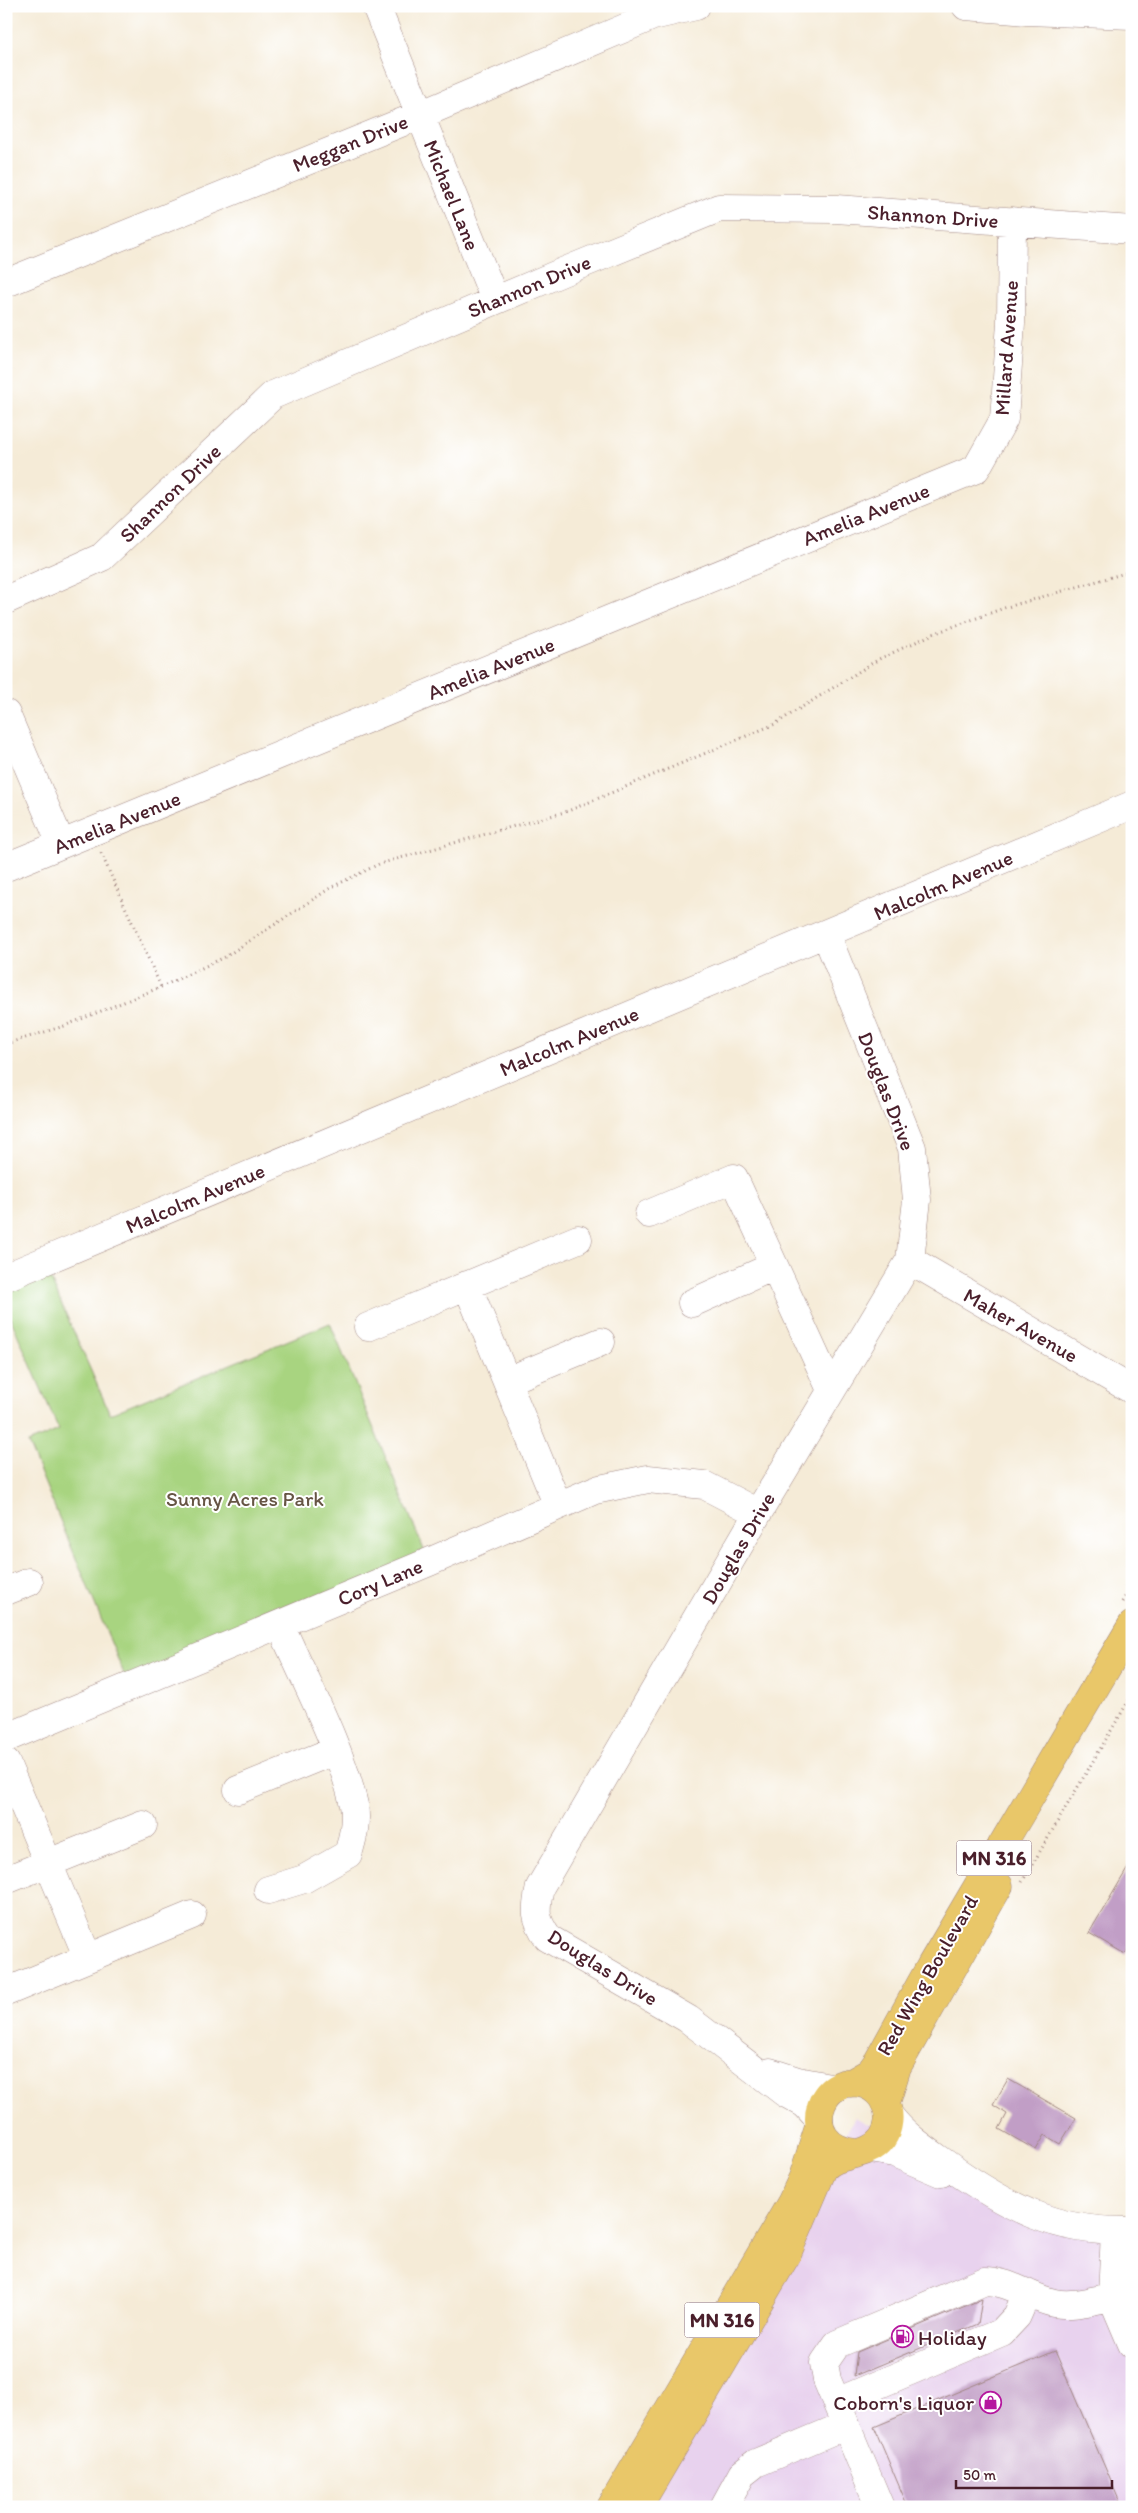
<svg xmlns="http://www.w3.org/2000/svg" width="1138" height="2513" viewBox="0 0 1138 2513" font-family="Itim,sans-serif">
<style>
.built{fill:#e8d2ee}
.green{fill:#a8d480;stroke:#797a56}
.building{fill:#c19ec6}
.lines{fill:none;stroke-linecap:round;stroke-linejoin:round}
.minor-casing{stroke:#a08581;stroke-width:29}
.major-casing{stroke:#a08581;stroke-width:29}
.path{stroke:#a08581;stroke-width:3;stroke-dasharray:1 4;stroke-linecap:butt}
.minor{stroke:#fff;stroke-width:28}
.major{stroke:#e9c769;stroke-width:28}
.labels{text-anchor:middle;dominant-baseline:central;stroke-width:4;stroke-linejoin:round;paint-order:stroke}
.shield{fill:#fff;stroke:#80626b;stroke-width:1}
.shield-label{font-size:20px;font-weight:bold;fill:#4a1f2b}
.street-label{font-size:21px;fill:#4a1f2b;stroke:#fff}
.park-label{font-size:21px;fill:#654;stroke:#fff}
.poi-label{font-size:21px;fill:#4a1f2b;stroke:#fff;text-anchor:start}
</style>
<rect width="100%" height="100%" fill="#fff"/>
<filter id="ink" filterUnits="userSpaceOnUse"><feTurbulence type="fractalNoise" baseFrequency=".02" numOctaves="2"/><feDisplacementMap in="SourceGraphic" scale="10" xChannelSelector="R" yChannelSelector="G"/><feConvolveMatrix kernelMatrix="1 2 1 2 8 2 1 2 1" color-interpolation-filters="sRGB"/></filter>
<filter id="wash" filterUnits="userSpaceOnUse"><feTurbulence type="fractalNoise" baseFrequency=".0096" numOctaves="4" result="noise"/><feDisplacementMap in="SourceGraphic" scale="20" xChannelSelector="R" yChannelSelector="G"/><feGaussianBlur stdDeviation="1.12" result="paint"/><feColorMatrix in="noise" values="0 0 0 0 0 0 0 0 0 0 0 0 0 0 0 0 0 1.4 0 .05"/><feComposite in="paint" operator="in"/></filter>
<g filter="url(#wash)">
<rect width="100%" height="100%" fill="#f5ebd7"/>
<path class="built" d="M855 2117 978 2186 1132 2231V2507H626Z"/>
<path class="green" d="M43 1262 110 1414 330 1323 429 1562 129 1686 28 1443 59 1430 6 1308V1277Z"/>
<g id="blocks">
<path class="building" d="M1132 1861V1942L1125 1954 1089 1933Z
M1008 2079 1076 2118 1060 2144 1045 2135 1036 2150 999 2129 1007 2114 993 2105Z
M982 2299 978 2324 854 2376 857 2352Z
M1055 2351 1122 2507H908L874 2427Z"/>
</g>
</g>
<g filter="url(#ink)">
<use href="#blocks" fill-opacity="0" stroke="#a08581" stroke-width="1"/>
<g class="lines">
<defs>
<path id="minor" d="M376 6 495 300
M966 6 1027 11 1132 15
M6 283 420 115 653 16 696 6
M6 600 102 557 273 395 565 271 719 208 836 209 1132 230
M6 714 61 844
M6 867 976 469 1004 419 1011 323 1012 221
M649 1214 734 1178 831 1390
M910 1260 1132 1390
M6 1277 1132 805
M467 1285 558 1506
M692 1303 774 1266
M368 1327 578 1239
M507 1381 601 1342
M6 1591 29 1582
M6 1738 429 1562 595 1490 648 1479 704 1485 758 1513
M6 1763 88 1958 6 1992
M238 1790 336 1750
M6 1880 143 1825
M268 1890 304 1879 348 1854C353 1838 357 1822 354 1805 341 1747 304 1679 280 1624
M88 1958 192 1915
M770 2072 798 2081 835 2088
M889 2115C905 2136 925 2149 946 2164 1007 2207 1055 2233 1132 2231
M819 2119 805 2104 785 2093 688 2019 548 1938C534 1918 535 1910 540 1887L758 1513 910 1260 917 1200 912 1148 826 934
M871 2149 894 2153 941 2173
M1112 2297 1132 2344
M837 2402 1002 2332 1017 2316 1027 2293
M724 2507 742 2474 756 2463 846 2425
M880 2507 827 2380 824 2363 837 2344 985 2281C1010 2281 1030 2298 1054 2303 1073 2307 1094 2300 1112 2297L1115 2231"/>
<path id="major" d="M851 2083 870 2072 878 2061 931 1965 1132 1625
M886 2103 897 2067 999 1886
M611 2507 791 2203 803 2177 819 2127
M638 2507 786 2256 823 2169C838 2151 867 2159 882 2139 889 2129 891 2114 885 2103 882 2095 874 2088 866 2085 819 2067 794 2147 856 2153"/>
</defs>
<use href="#minor" class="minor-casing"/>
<use href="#major" class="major-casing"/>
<path class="path" d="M101 853 161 987
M6 1044 64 1026 161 987 225 957 332 887 379 864 568 811 775 724 879 659 933 634 1004 608 1132 571
M1122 1602 1132 1586
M1022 1882 1132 1695"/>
<use href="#minor" class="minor"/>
<use href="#major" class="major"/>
</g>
</g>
<defs>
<symbol id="fuel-ring" viewBox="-11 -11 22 22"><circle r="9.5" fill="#fff" stroke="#b5179e" stroke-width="1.5"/><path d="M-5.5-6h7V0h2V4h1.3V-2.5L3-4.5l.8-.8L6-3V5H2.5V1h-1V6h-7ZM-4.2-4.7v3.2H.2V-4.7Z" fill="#b5179e"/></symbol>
<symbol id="shop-ring" viewBox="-11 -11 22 22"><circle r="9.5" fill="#fff" stroke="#b5179e" stroke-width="1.5"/><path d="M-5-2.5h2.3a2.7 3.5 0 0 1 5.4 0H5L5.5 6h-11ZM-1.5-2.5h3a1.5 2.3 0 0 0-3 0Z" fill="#b5179e"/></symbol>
</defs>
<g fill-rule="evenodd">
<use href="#fuel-ring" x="890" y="2324" width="25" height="25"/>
<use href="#shop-ring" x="978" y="2390" width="25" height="25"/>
</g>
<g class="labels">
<g class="shield">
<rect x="956.5" y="1840.5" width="75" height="35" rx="4"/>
<rect x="684.5" y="2302.5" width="75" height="35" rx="4"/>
</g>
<g class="shield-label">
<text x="994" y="1858">MN 316</text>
<text x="722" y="2320">MN 316</text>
</g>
<g class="street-label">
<text transform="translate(350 143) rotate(-22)">Meggan Drive</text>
<text transform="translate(452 195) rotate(68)">Michael Lane</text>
<text transform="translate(933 216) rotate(4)">Shannon Drive</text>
<text transform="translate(529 286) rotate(-23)">Shannon Drive</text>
<text transform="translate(1006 348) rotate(-86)">Millard Avenue</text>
<text transform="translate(170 493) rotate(-44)">Shannon Drive</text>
<text transform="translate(866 514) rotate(-22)">Amelia Avenue</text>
<text transform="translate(491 668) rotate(-22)">Amelia Avenue</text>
<text transform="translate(117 822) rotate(-22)">Amelia Avenue</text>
<text transform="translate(943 885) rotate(-23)">Malcolm Avenue</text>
<text transform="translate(569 1041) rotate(-23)">Malcolm Avenue</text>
<text transform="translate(887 1091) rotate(69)">Douglas Drive</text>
<text transform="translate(195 1198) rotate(-23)">Malcolm Avenue</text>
<text transform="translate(1021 1325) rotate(30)">Maher Avenue</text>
<text transform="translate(738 1548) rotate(-60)">Douglas Drive</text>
<text transform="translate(380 1582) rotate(-23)">Cory Lane</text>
<text transform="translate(603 1967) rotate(32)">Douglas Drive</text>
<text transform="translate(927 1975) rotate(-60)">Red Wing Boulevard</text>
</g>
<g class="park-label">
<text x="245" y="1498">Sunny Acres Park</text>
</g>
<g class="poi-label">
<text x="918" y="2337">Holiday</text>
<text x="974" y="2402" text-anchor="end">Coborn's Liquor</text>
</g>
</g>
<rect width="1138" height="2513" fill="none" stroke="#fff" stroke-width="25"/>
<path d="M956 2480v8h156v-8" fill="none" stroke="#4a1f2b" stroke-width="2.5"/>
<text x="963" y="2480" font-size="15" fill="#4a1f2b" stroke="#ffffff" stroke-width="4" paint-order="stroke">50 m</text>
</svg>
